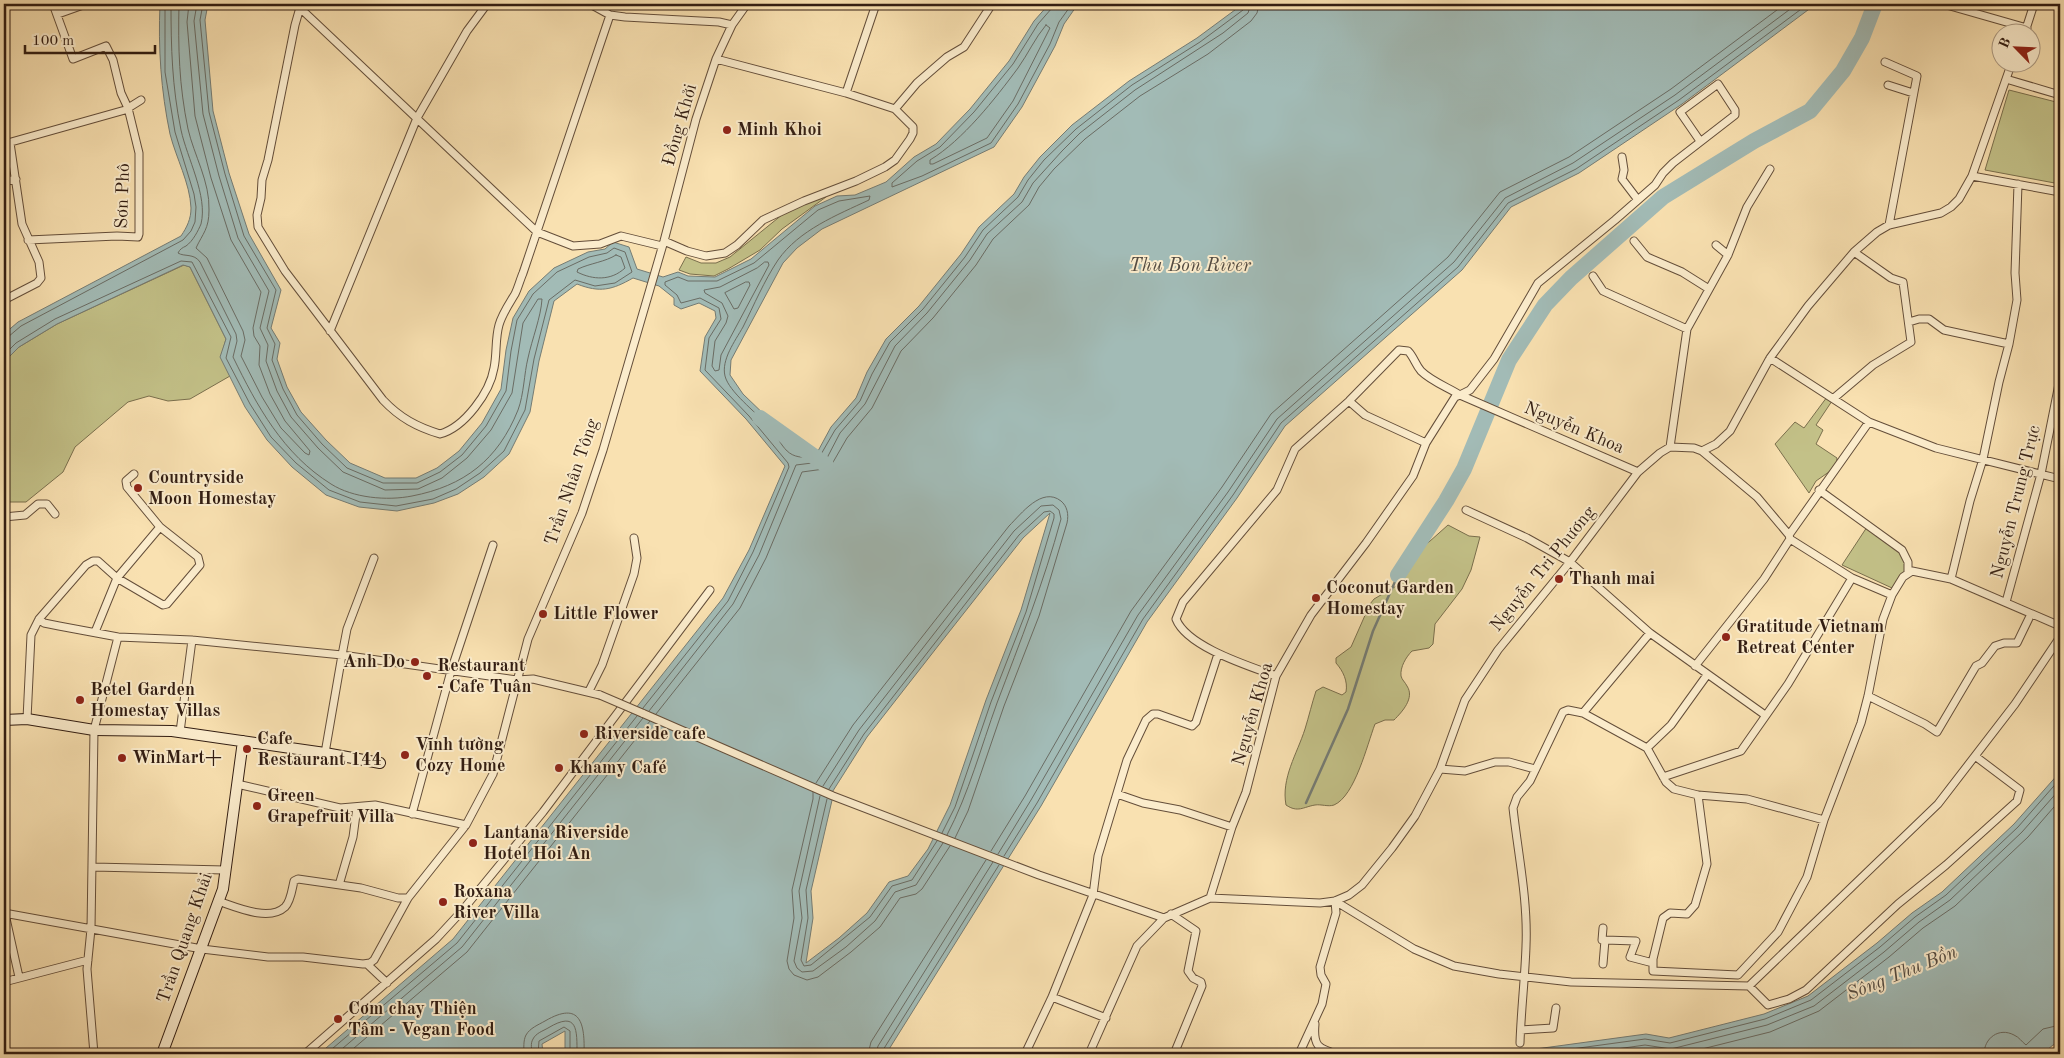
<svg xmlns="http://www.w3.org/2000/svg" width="2064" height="1058" viewBox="0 0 2064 1058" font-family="'Old Standard TT',serif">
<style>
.green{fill:#c3c188;stroke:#7a6f4d}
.water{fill:#a2bbb6;stroke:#757c74;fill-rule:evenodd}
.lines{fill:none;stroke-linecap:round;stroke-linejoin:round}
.shore{stroke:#6a6c64;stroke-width:1}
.stream{stroke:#757c74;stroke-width:2.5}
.river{stroke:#a2bbb6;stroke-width:16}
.street-casing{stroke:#644e3a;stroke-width:9}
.secondary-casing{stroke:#321d12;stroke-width:12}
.street{stroke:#fbeccc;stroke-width:7}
.secondary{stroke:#fbeccc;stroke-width:10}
.street-bridge-casing{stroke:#644e3a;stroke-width:9;stroke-linecap:butt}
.street-bridge{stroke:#fbeccc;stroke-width:7}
.poi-dot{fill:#8f2418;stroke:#fbeccc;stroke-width:2}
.labels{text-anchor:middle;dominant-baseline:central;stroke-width:4;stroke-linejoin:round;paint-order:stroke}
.street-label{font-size:18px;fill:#321d12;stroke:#fbeccc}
.poi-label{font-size:18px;font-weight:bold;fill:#321d12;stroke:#fbeccc;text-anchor:start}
.water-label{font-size:19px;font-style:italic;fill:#544c43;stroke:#fbeccc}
</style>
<rect width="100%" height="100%" fill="#f9e1b1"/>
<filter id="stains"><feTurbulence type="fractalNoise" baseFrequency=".004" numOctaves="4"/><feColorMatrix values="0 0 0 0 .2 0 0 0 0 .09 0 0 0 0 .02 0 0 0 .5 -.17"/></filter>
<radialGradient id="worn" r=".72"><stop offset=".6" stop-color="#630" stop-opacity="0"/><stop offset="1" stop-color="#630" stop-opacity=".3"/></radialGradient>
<path class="green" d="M2009 90 2060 103V184L1985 170Z
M827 193 826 197 782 229 760 250 728 269 714 276 690 274 679 270 686 257 701 263H716L730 257 783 214Z
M184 265 190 267 226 339 221 357 230 376 190 399 168 401 149 396 128 402 75 447 63 472 26 502H4V362L19 347 57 324Z
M1827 397 1834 398 1816 425 1823 430 1816 444 1837 458 1836 467 1816 481 1809 493 1775 444 1795 422 1804 428Z
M1448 525 1469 536 1480 537 1471 570 1462 589 1435 624 1433 644 1429 648 1412 651C1406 657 1400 667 1401 676 1402 680 1405 682 1407 686 1415 698 1402 712 1394 720H1385L1375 724C1367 745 1355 796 1334 805 1328 807 1321 804 1315 805 1303 807 1298 813 1286 805 1281 778 1297 754 1305 729 1309 716 1312 703 1316 691L1323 687 1342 695 1346 692C1348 681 1343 671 1336 663V658L1351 647 1370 604 1374 599 1398 585 1420 550Z
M1867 527 1902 550 1908 569 1892 588 1842 565Z"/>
<path class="water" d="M160 4H208L205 20 213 111 229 173 249 234 281 290 271 328 280 343 277 359 287 387 301 412 326 440 350 463 385 478H416L437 468 459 451 482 423 501 389 506 350 513 318 529 291 554 268 588 252 605 249 613 242 629 247 637 269 663 277 678 272 688 276 715 277 751 259 815 206 837 196 855 195 886 182 914 157 936 144 970 109 1009 61 1034 21 1049 4H1078L1064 24 1055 46 1022 107 994 147 822 229 797 248 783 263 731 360 730 375 743 394 772 422 790 448 799 453 818 451 831 427 856 398 867 372 886 339 919 306 961 254 979 227 1014 194 1024 177 1040 157 1072 125 1129 81 1197 38 1243 4H1816L1682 104 1579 173 1511 207 1462 270 1285 426 1237 498 1147 622 1041 806 886 1054H565V1031L542 1044 543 1054H319L453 939 723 598 749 550 785 466 746 419 700 371 705 337 716 318 715 311 699 303 681 309 674 305V298L659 286 633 278C612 290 600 293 577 284L554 301 539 361 530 412 509 454 484 477 458 494 434 503 397 511 359 507 326 495 292 467 267 440 245 407 220 357 226 339 190 267 183 265 57 324 19 347 4 362V334L18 322 181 236C187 227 191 219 191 208 190 183 176 158 170 134 161 91 158 48 160 4ZM1050 513 1021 610 986 700 950 805 928 849 908 876 889 882 867 913 839 938 806 963 813 918 811 891 833 796 831 794 867 737 938 646 1023 538Z
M2060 772V1043L2053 1045 2042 1054H2013L2004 1051 2000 1054H1499L1646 1034 1669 1038 1764 1014 1808 996 1877 943 1912 913 1942 892 2014 824Z"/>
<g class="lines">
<path class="shore" d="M171 4C171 48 172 86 181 130 187 158 208 196 201 224 198 231 193 241 186 246 182 248 180 249 178 253 184 257 194 253 200 262L236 334 237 341 233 357C257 406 283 454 331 484 353 498 387 501 412 496 464 486 498 460 518 410 524 394 524 374 528 358 532 339 541 317 542 299H538L523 323 512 393 491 430 467 458 442 478 418 489 385 490 343 472 318 448 291 417 277 391 266 361 268 345 260 328 269 291 238 238 219 176 203 114 194 21 197 4
M179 4C178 48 179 85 188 129 194 155 210 182 209 210 209 229 203 233 196 248L207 258 243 331 245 340 241 356 262 397 281 428 305 453 309 455 310 451 285 421 270 394 259 365 260 346 254 336 253 328 261 292 231 240 211 178 195 116 187 22 189 4
M1053 4 1052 8 1038 24 1013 64 974 112 940 147 917 161 892 183V187L922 176 991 143 1018 104 1050 44 1059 22 1072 4
M1046 25 1050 28 1013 101 987 138 933 164H930V160C963 140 995 99 1018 68 1028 54 1035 38 1046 25Z
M616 255 621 257 625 268C611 281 593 280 577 272L578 269C591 263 605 262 616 255Z
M765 262H768L769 265 721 355 719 370 715 371 712 366 715 341 726 323 728 316 722 303 705 293 704 290 720 287 757 268Z
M746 282H749L750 285 738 308 734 309 725 293Z
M4 338 8 337 21 326 183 240 191 231 195 222 196 207 194 194 175 132 165 72V4
M4 355 16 343 55 319 181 261 192 262 231 337 226 358 250 404 271 437 296 463 329 490 360 502 396 506 433 499 456 489 480 473 504 451 525 410 534 359 549 300 575 280 595 286 615 283 632 272 625 252 614 248 607 253 589 257 557 272 533 294 517 320 511 351 506 391 486 426 462 455 440 472 417 483H383L347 468 322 444 297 415 283 389 272 360 275 344 267 328 276 290 244 236 225 174 209 112 200 20 203 4
M643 708 728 601 753 552 789 467 788 463 749 416 705 370 709 338 721 319 719 308 700 298 681 303 677 295 665 285V282L678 277 688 281H717L754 263 818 210 839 201 870 196 869 200C837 215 799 230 778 260 764 281 754 305 743 327 735 341 721 360 725 376 729 392 756 412 767 425 787 447 783 462 820 456L835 430 860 401 872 374 890 342 923 309 965 257 983 230 1018 197 1028 180 1044 160 1076 129 1132 85 1200 42 1243 10 1245 4
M649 711 733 604 759 555 796 465 820 462 827 458 840 433 865 404 895 346 927 313 970 260 987 234 1022 202 1033 183 1062 151 1080 133 1135 90 1223 33 1248 13 1251 4
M656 714 740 608 766 558 802 472 824 469 832 464 847 438 872 408 901 351 933 318 976 265 993 239 1029 205 1039 187 1054 169 1085 139 1140 96 1208 54 1251 21 1257 13 1259 4
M816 783 853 725 1009 526C1021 514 1042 486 1061 501 1067 506 1069 514 1067 523L1039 616 1004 706 968 811 955 838
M823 786 859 730 1014 531 1041 506 1053 505 1059 510 1061 519C1044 582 1020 642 997 703 981 747 969 793 947 835
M829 789 864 734 1019 535 1044 512 1050 511 1054 514V518L1026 612 991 702 955 807 942 833
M813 792V799L792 890 794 918 787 961 789 969 794 975 807 980 818 977 851 952 880 927 900 898 916 894 922 889 950 846
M820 796 799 891 802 918 794 961 797 968 802 972 813 971 846 947 875 921 895 892 916 885 943 843
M827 799 806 890 808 918 801 960 804 966 811 965 870 917 892 886 912 880 937 841
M991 851 1025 796 1131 611 1222 487 1271 414 1448 257 1500 192 1569 157 1671 89 1785 4
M998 854 1031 800 1138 615 1228 492 1277 419 1454 262 1505 198 1573 163 1675 95 1797 4
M1004 856 1037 803 1143 619 1233 495 1281 423 1458 267 1508 203 1576 169 1679 100 1808 4
M326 1054 457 943 637 716
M336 1054 462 947 643 718
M347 1054 467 952 650 721
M524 1054C524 1048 523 1041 526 1035 530 1028 538 1025 545 1021 581 1000 585 1024 584 1054
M532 1054C532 1049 530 1044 533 1039 536 1033 543 1031 548 1028 578 1010 577 1030 577 1054
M538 1054 539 1041 564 1027 570 1031V1054
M868 1054 871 1042 986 860
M876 1054 878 1046 993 862
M882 1054 883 1050 999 865
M1535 1054 1645 1039 1670 1043 1765 1019 1811 1000 1880 947 1915 917 1946 895 2018 827 2060 779
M1581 1054 1645 1045 1671 1049 1767 1025 1814 1006 1884 952 1919 922 1950 900 2022 832 2060 789
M1682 1054 1770 1032 1819 1011 1889 957 1923 928 1955 906 2028 837 2060 800
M1984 1054C1984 1038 1999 1027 2014 1035 2019 1037 2022 1042 2026 1045L2043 1029 2060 1025"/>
<path class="stream" d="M1306 803 1348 709 1373 631 1398 575"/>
<path class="river" d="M760 418 826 465
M1398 575 1446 501 1464 469 1509 360 1545 305 1571 278 1663 197 1754 141 1810 111 1843 71 1862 38 1875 4"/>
<defs>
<path id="street" d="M301 4 295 25 268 160 262 180 261 198 257 215 258 227 285 271 383 400C400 418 417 427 440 434 465 427 490 392 494 368 497 354 495 339 499 325 502 314 509 304 515 294 518 288 520 280 523 273L610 15
M590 4 610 15 625 17 719 22 732 25
M1943 4 2027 28
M300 8 537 232 573 246 600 244 621 236 662 246
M58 14 86 4
M2025 32 2034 4
M1885 62 1917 76 1889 225
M2006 79 2060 95
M1888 85 1913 93
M846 93 876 4
M895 109 917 83 947 57 964 47 992 4
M4 144 125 110 141 100
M1622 157 1624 170 1622 179 1638 200
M1972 176 2060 192
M4 182 16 179
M28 240 117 236 138 237 139 234V153L128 108 121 93 113 60 106 46 73 59 53 4
M664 241 687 251 706 256 725 253 737 245 763 220 804 201 856 181 885 167 895 160 910 139 913 133V127L895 109 846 93 716 59
M1634 241 1647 257 1682 272 1709 289
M1716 245 1728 255
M1593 276 1603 291 1687 329
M4 300 37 283 41 278 39 262 22 224 10 143
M1909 322 1919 319H1929L1944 330 2009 344
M330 331 417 118 467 31 487 4
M1770 358 1869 422 1936 448 2060 479
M1834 398 1873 365 1911 342 1903 282 1891 278 1854 252
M1349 401 1365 415 1426 443
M1670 447 1687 329 1728 255 1747 207 1770 169
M1702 451 1757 497 1789 535
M1819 490 1902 550 1908 562V573
M1466 510 1527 538 1570 562 1650 633 1765 715
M4 517 25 515 38 504H47L55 514
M1790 539 1852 578 1892 595
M1951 579 1970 501 1983 459 1999 382 2009 344 2017 300 2015 273 2018 184
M2006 602 2041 474 2060 379
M39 619 44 623 59 626 118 637 192 640 342 655 347 629 374 558
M95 632 117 578 160 527
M1695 666 1764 579 1790 539 1789 535 1869 422
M1276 676C1249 666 1187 647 1176 619L1183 602 1277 490 1295 449 1349 401 1399 350 1408 351C1414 357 1415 364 1421 371 1431 381 1447 387 1460 395L1470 390 1494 359 1538 283 1615 220 1655 185 1663 173 1673 163 1735 115V110L1718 84 1680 112 1700 141
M589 691 602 665 634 574 637 558 634 538
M1868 696 1925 724 1937 732 1976 666 1982 663 1995 646 2004 643H2017L2031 614
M642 713 833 796 1039 875 1164 918
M1583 713 1650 633
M27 719 31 635 39 619 86 565 93 561H98L117 578 163 605 167 604 200 565 198 557 160 527 127 487 126 481 134 474
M180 732 192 640
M1647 748 1671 725 1707 675
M325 753 342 655 517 680 533 679 600 695
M1440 769 1465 771 1495 762H1509L1535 769
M1663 777 1741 751 1788 684 1852 578
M237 784 340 808 375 805 466 825
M1117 794 1143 803 1180 810 1232 827
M1698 795 1707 864 1695 905 1687 914 1670 913 1663 918 1653 959V971L1738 975 1778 932 1807 877 1824 820 1861 723 1868 696 1883 619 1892 595 1903 577 1912 571 1951 579 2060 626
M412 814 451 671 493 545
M93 867 225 870
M339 885 353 837 357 807
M1210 898 1232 827 1246 792 1276 676 1311 615 1366 543 1413 476 1426 443 1455 397 1460 395 1638 472
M218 901C236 907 269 922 285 907 291 901 292 889 294 881L298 879 361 888 398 898H408
M1335 901 1414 949 1454 966 1499 974 1571 982 1749 986 1938 804 2015 704 2060 637
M4 913 202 949 268 957H303L363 964 370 963 374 960 408 898 466 825 493 774 528 639 582 513 603 450 664 241 696 119 716 59 732 25 747 4
M5 914 19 977
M1171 914 1196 931 1188 971 1193 978 1201 982 1202 986 1174 1054
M1603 928 1602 940H1605
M367 964 387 983
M1603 964 1605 940 1636 941 1630 957 1653 963
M4 982 88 960
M1749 986 1768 1005 1789 999 1806 990 1898 904 1946 865 2017 801 2020 790 1975 756
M1052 997 1106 1018
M1315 1024C1313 1046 1318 1049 1338 1054
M1521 1030 1553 1028 1556 1008
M1520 1043C1521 1010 1525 978 1526 946 1528 900 1518 854 1513 808L1517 797 1530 781 1563 712 1568 710 1583 713 1647 748 1666 782 1674 789 1698 795 1747 799 1824 820
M94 1054 87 969 91 929 94 730 118 637
M305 1054 436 939 461 912 543 812 710 590
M1025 1054 1052 997 1093 895 1098 856 1127 760 1146 720 1153 714H1158L1192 726 1196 722 1218 654
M1089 1054 1137 946 1164 918 1210 898 1320 903 1335 901 1349 895 1362 885 1392 848 1415 816 1440 769 1465 700 1498 650 1570 562 1638 472 1660 453 1670 447 1694 448 1702 451 1716 444 1730 431 1770 358 1808 306 1854 252 1877 232 1889 225 1941 213 1951 207 1959 199 1972 176 2012 62
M1299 1054 1322 1004 1326 984 1321 975 1320 967 1336 913 1335 901"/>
<path id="secondary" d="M4 720 27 719 94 730 172 731 325 753 380 763
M162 1054 223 889 243 741"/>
</defs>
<use href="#street" class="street-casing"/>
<use href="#secondary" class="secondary-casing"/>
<use href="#street" class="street"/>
<use href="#secondary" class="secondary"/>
<defs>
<path id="street-bridge" d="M600 695 642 713"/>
</defs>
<use href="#street-bridge" class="street-bridge-casing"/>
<use href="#street-bridge" class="street-bridge"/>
</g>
<g class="poi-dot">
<circle cx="727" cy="130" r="5"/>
<circle cx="138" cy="488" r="5"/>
<circle cx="1559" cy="579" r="5"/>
<circle cx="1316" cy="598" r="5"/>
<circle cx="543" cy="614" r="5"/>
<circle cx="1726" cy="637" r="5"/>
<circle cx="415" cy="662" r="5"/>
<circle cx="427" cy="676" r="5"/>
<circle cx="80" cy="700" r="5"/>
<circle cx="584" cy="734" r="5"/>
<circle cx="247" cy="749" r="5"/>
<circle cx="405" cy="755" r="5"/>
<circle cx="122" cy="758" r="5"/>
<circle cx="559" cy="768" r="5"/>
<circle cx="257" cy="806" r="5"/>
<circle cx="473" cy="843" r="5"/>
<circle cx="443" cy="902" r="5"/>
<circle cx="338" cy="1019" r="5"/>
</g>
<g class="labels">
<g class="street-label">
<text transform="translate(680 125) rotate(-74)">Đồng Khởi</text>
<text transform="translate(123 196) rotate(-88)">Sơn Phô</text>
<text transform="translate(1574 428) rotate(23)">Nguyễn Khoa</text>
<text transform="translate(572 482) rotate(-71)">Trần Nhân Tông</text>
<text transform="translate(2016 502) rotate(-76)">Nguyễn Trung Trực</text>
<text transform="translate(1543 569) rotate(-51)">Nguyễn Tri Phương</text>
<text transform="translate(1253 714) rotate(-74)">Nguyễn Khoa</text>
<text transform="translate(185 938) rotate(-71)">Trần Quang Khải</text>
</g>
<g class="poi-label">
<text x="737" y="130">Minh Khoi</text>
<text x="148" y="478">Countryside<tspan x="148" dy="21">Moon Homestay</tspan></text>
<text x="1569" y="579">Thanh mai</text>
<text x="1326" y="588">Coconut Garden<tspan x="1326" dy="21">Homestay</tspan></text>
<text x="553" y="614">Little Flower</text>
<text x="1736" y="627">Gratitude Vietnam<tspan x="1736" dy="21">Retreat Center</tspan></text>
<text x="405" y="662" text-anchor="end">Anh Do</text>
<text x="437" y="666">Restaurant<tspan x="437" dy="21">- Cafe Tuân</tspan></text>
<text x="90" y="690">Betel Garden<tspan x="90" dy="21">Homestay Villas</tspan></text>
<text x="594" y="734">Riverside cafe</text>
<text x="257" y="739">Cafe<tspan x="257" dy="21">Restaurant 144</tspan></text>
<text x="415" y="745">Vĩnh tường<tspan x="415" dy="21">Cozy Home</tspan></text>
<text x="132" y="758">WinMart+</text>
<text x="569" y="768">Khamy Café</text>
<text x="267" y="796">Green<tspan x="267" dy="21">Grapefruit Villa</tspan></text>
<text x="483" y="833">Lantana Riverside<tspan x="483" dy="21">Hotel Hoi An</tspan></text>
<text x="453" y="892">Roxana<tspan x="453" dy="21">River Villa</tspan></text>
<text x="348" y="1009">Cơm chay Thiện<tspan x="348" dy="21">Tâm - Vegan Food</tspan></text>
</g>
<g class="water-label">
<text x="1190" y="266">Thu Bon River</text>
<text transform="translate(1902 974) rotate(-22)">Sông Thu Bồn</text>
</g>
</g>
<rect width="2064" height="1058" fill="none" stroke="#f9e1b1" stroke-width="20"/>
<rect x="5" y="5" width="2054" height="1048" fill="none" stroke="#321d12" stroke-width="2.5"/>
<rect x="10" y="10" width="2044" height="1038" fill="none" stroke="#321d12"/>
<g transform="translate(2016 48) rotate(294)"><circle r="24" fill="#fbeccc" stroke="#ab9982"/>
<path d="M0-4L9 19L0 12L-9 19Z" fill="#8f2418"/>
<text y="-8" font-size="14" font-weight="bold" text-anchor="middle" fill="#321d12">B</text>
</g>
<path d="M25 45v8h130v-8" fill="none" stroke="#321d12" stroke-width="2.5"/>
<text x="32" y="45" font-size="15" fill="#321d12" stroke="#fbeccc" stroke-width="4" paint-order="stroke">100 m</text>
<rect width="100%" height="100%" filter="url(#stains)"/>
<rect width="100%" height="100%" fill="url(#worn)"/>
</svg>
